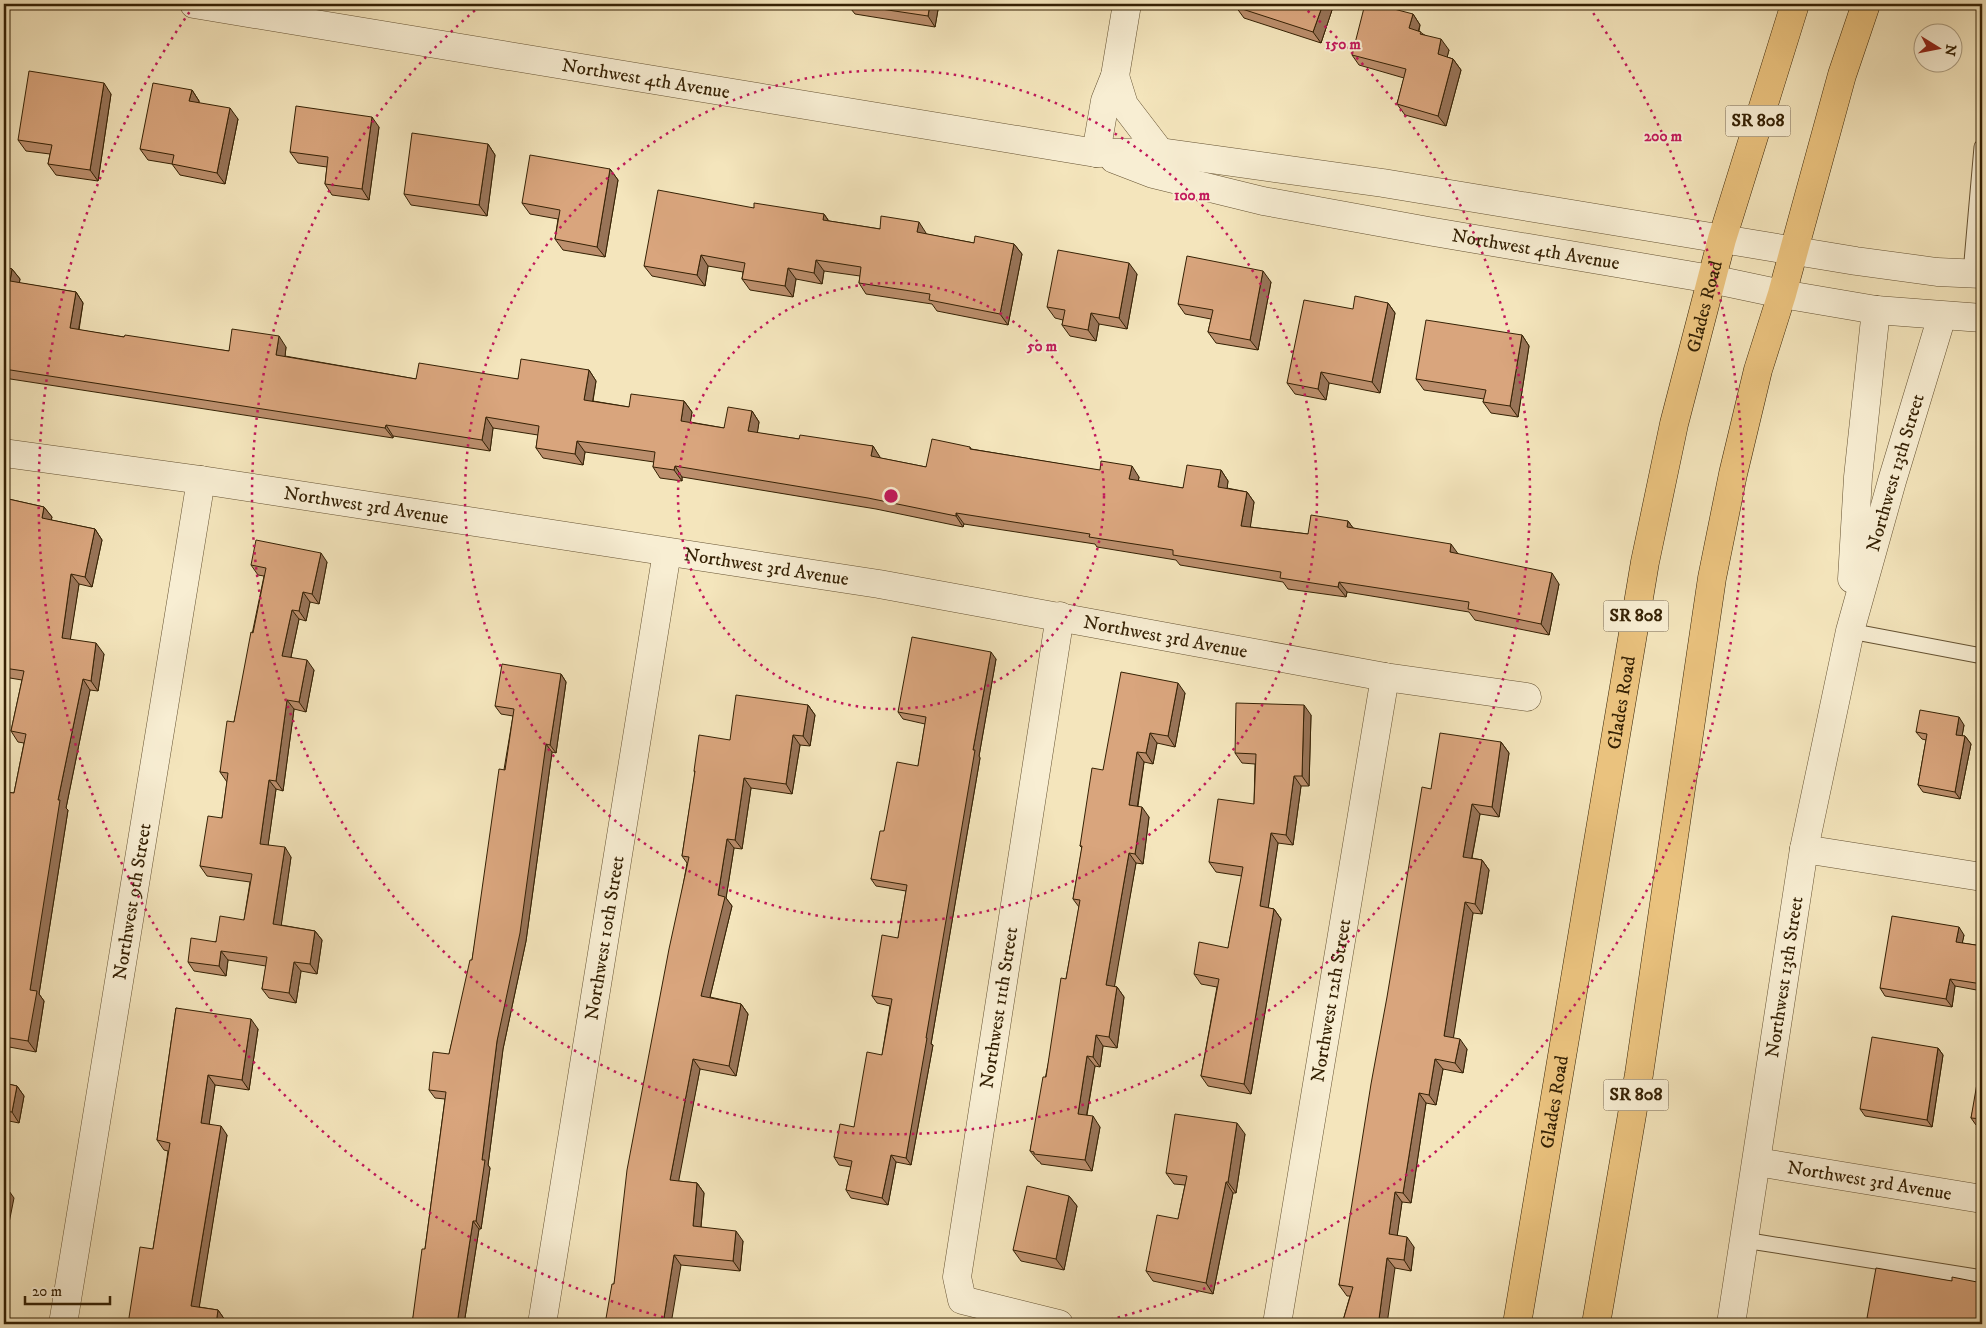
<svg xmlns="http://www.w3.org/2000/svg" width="1986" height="1328" viewBox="0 0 1986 1328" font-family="'IM FELL DW Pica',serif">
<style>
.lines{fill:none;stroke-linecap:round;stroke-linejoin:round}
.service-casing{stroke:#655232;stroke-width:17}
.minor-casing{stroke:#655232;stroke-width:29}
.tertiary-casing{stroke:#655232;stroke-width:29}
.primary-casing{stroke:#352104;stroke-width:29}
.service{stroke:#f8eed3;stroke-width:15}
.minor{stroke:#f8eed3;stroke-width:28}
.tertiary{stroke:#f8eed3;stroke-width:28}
.primary{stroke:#eac27e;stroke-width:28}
.wall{fill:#bb8e6c;stroke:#352104}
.shaded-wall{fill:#987458;stroke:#352104}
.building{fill:#d9a57d;stroke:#352104}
.ring{fill:none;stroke:#c2185b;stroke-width:2.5;stroke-dasharray:2.5 5}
.labels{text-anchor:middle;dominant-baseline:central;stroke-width:4;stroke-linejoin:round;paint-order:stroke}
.shield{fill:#f8eed3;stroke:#705e42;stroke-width:1}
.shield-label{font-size:18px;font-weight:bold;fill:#352104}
.street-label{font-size:19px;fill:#352104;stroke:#f8eed3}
.centre{fill:#c2185b;stroke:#f8eed3;stroke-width:2.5}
.ring-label{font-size:15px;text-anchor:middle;font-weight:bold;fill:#c2185b;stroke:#f8eed3;stroke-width:4;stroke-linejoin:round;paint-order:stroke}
</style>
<rect width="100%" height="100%" fill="#f4e5bc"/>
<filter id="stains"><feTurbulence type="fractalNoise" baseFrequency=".004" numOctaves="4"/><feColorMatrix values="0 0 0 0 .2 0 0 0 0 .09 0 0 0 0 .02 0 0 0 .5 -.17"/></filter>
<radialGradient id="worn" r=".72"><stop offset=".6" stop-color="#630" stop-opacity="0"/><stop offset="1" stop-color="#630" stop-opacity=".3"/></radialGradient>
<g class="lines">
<defs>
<path id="service" d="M1971 273 1982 147
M1850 631 1982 656
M1744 1240 1982 1278"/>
<g id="minor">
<path d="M1115 76 1124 105 1160 152"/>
<path d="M1096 153 1105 101 1115 76 1127 4"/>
<path id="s1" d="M4 453 201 480 879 584 1385 677 1527 697"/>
<path d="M1852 579 1858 477 1876 310"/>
<path d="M1804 849 1982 877"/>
<path id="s2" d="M1757 1162 1982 1199"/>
<path id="s3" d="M63 1324 201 480"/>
<path id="s4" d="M542 1324 667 552"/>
<path id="s5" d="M1059 1324 962 1300 957 1277 1060 616"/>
<path id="s6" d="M1277 1324 1385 677"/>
<path id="s7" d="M1731 1324 1804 849 1850 631 1892 481 1942 316"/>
</g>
<g id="tertiary">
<path id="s8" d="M194 4 1096 153 1160 152 1383 183 1856 261 1937 272 1982 274"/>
<path id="s9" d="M1114 159 1153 174 1263 201 1428 231 1711 279 1782 294 1876 310 1982 318"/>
</g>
<g id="primary">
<path id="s10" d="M1517 1324 1645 562 1674 424 1722 239 1795 4"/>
<path d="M1596 1324 1639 1074 1712 578 1733 474 1758 370 1782 294 1842 75 1866 4"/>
</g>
</defs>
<use href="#service" class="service-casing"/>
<use href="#minor" class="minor-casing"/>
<use href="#tertiary" class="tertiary-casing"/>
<use href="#primary" class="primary-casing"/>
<use href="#service" class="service"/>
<use href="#minor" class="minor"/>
<use href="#tertiary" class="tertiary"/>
<use href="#primary" class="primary"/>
</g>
<path class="wall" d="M781 4H806L805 9Z
M847 4H939L935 27 855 14Z
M1227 4H1334L1321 43 1244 18 1236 7H1237Z
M1413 14 1420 25 1419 31 1423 34 1449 50 1447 57 1453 59 1461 70 1446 126 1405 115 1397 104 1404 78 1359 65 1352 55Z
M192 90 199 101V103L238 119 225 184 180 175 172 164 148 160 140 149Z
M111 94 98 181 56 175 48 164 50 154 26 151 18 140Z
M379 127 369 200 332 195 325 184 327 167 298 163 290 152Z
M488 144 495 155 487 216 411 205 404 194Z
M610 169 618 180 605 257 563 250 555 239 558 219 530 214 522 203Z
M754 208 824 214 829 221 880 229 926 233V234L974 243 1014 244 1022 254 1008 325 937 311 932 304 866 294 859 283 860 276 824 271 822 284 796 279 793 297 750 290 742 279 743 272 708 266 705 286 652 276 644 266Z
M4 267 12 269 20 279 19 283 76 292 83 303 79 330 124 337 229 351 286 347 285 356 416 379H518L589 370 596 381 593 401 629 407 684 401 692 412 690 422 724 428 752 411 759 422 757 433 799 439 873 446 880 458 926 467 970 447 971 449 1139 477 1138 481 1183 488 1221 470 1228 481 1227 488 1247 492 1254 502 1250 527 1308 534 1348 521 1353 528 1458 554 1559 584 1549 635 1475 620 1469 612 1347 592 1346 597 1288 589 1283 582 1180 565 1176 560 1097 547 1095 544 964 524 963 527 876 509 682 477V481L660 478 653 467 654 462 585 452 583 465 543 458 536 448 538 435 493 428 490 451 393 436V438L4 378Z
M1137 274 1127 329 1099 324 1096 341 1070 336 1062 325 1063 320 1055 318 1047 307Z
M1271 282 1258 350 1216 343 1208 332 1211 319 1185 314 1178 304Z
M1388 303 1395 313 1380 393 1329 383 1326 400 1295 394 1287 383 1353 309Z
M1522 335 1529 346 1518 417 1491 413 1483 402 1484 399 1424 390 1416 379Z
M4 498 44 507 52 517 51 520 95 529 102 540 92 587 79 584 70 639 104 654 98 691 90 690 66 808 68 810 39 994 44 1001 36 1052 4 1046V792L14 793 24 743 18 742 11 731 22 680 4 677Z
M327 562 319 604 310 602 306 621 299 619 291 657 314 670 306 712 294 709 283 791 276 789 268 845 291 857 281 925 315 931 322 940 317 974 301 971 296 1003 269 998 262 989 266 966 228 960 226 976 194 971 188 962 244 920 250 882 207 876 200 866 222 818 227 782 220 772 234 722 264 576 258 575 251 565Z
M996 659 979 756 980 758 931 1044 933 1045 911 1165 896 1162 888 1205 851 1198 846 1190 851 1167 839 1165 834 1157 854 1127 882 1055 890 1006 877 1003 872 996 898 938 906 891 876 886 871 879 884 831 918 766 925 724 903 719 898 712Z
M561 674 566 682 556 753 552 752 526 941 503 1049 488 1165 490 1168 481 1229H479L464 1324H412L425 1249 445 1099 435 1098 429 1090 449 1054 472 960 513 716 501 714 495 706Z
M1185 693 1175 747 1157 743 1153 764 1144 762 1138 806 1149 817 1143 864 1136 863 1114 986 1117 987 1124 997 1117 1048 1103 1046 1100 1067 1095 1066 1087 1115 1100 1127 1092 1171 1041 1164 1040 1162 1038 1161 1030 1151 1066 979 1079 907 1073 899 1082 848 1080 846 1103 770Z
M808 705 815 715 810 746 800 745 792 794 751 788 742 849 734 848 726 898 732 906 710 997 741 1004 748 1014 736 1076 700 1069 678 1181 697 1183 704 1193 701 1227 743 1241 740 1271 681 1265 614 1284 687 863 682 856 695 773 694 771 730 740Z
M1311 715 1309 786H1301L1293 845 1278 843 1268 908 1274 909 1281 919 1251 1094 1208 1086 1201 1076 1217 987 1201 984 1194 974 1228 948 1242 876 1216 872 1209 862 1254 804 1255 764 1242 763 1235 753Z
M1964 725 1962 736H1965L1971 744 1960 799 1923 792 1918 785 1926 740 1922 739 1916 732Z
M1501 742 1509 753 1499 817 1480 814 1472 858 1482 860 1489 870 1482 914 1473 913 1453 1038 1467 1049 1463 1073 1443 1069 1436 1105 1426 1103 1411 1203 1402 1202 1397 1235 1414 1247 1411 1271 1395 1268 1342 1324 1350 1296H1347L1339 1285 1431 789Z
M1964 935 1962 943 1982 946V991L1955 986 1952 1007 1885 996 1880 988Z
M176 1008 258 1029 249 1090 215 1085 209 1124 227 1135 199 1307 218 1310 225 1320 224 1324H128L153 1249 164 1180 168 1151 164 1150 157 1140Z
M1938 1048 1943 1055 1932 1127 1865 1116 1860 1109Z
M1982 1072V1126L1976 1125 1971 1118Z
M4 1083 17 1086 24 1096 19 1123 4 1120Z
M1245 1134 1236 1193H1233L1213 1294 1153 1281 1146 1271 1178 1219 1185 1185 1174 1184 1166 1173Z
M1069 1196 1077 1206 1064 1270 1021 1261 1013 1250Z
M1952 1281 1982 1324H1872L1867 1318Z"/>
<path class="shaded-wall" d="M802 4H806L805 9Z
M930 4H939L935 27 928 16Z
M1323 4H1334L1321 43 1313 32Z
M1413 14 1420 25 1416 39 1409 28Z
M1441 39 1449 50 1445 65 1438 54Z
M1453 59 1461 70 1446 126 1438 116Z
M104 83 111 94 98 181 90 170Z
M192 90 199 101 197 112 189 101Z
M230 108 238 119 225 184 217 173Z
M372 117 379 127 369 200 362 189Z
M488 144 495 155 487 216 479 205Z
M610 169 618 180 605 257 597 247Z
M824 214 831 225 823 220Z
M919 222 926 233 925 243 917 232Z
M1014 244 1022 254 1008 325 1000 314Z
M701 255 708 266 705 286 697 275Z
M816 260 824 271 822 284 814 273Z
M1129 263 1137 274 1127 329 1119 318Z
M788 268 796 279 793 297 785 286Z
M12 269 20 279 18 292 10 281Z
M1263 271 1271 282 1258 350 1250 340Z
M76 292 83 303 77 339 70 328Z
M1388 303 1395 313 1380 393 1372 382Z
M1091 313 1099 324 1096 341 1088 330Z
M1522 335 1529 346 1518 417 1510 406Z
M279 336 286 347 284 366 276 355Z
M589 370 596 381 591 411 584 400Z
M1321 372 1329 383 1326 400 1318 389Z
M684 401 692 412 689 431 681 421Z
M752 411 759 422 756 442 748 431Z
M486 417 493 428 490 451 482 440Z
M386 425 393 436V438L385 428Z
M577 441 585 452 583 465 575 454Z
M873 446 880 457 879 467 871 456Z
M675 466 682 477V481L674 470Z
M1132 466 1139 477 1137 490 1129 479Z
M1221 470 1228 481 1226 498 1218 487Z
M1247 492 1254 502 1249 536 1241 526Z
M44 507 52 517 49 529 42 518Z
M956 513 964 524 963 527 956 516Z
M1348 521 1356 532 1347 527Z
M95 529 102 540 92 587 85 577Z
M1451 544 1459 555 1450 552Z
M321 553 327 562 319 604 312 594Z
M1552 573 1559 584 1549 635 1541 624Z
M71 574 79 584 69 648 62 638Z
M1339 582 1347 592 1346 597 1338 587Z
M303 592 310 602 306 621 299 611Z
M292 610 299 619 289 666 282 656Z
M96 643 104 654 98 691 91 681Z
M991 652 996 659 979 756 980 758 931 1044 933 1045 911 1165 906 1158 973 750Z
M307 660 314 670 306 712 299 702Z
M561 674 566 682 556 753 550 745Z
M83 679 90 690 66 808 68 810 39 994 44 1001 36 1052 28 1041 30 990 58 800Z
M1178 683 1185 693 1175 747 1168 736Z
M287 700 294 709 283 791 276 781Z
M808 705 815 715 810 746 803 736Z
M1304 705 1311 715 1309 786 1302 776Z
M1959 717 1964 725 1961 742 1956 735Z
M1150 733 1157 743 1153 764 1146 753Z
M793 735 800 745 792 794 786 784Z
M1965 736 1971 744 1960 799 1955 792Z
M1501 742 1509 753 1499 817 1492 807Z
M546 744 552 752 526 941 503 1049 488 1165 490 1168 481 1229 476 1221 482 1160 497 1041Z
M1137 752 1144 762 1136 815 1129 805Z
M1294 776 1301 786 1293 845 1286 835Z
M744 778 751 788 742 849 735 840Z
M269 780 276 789 267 853 260 844Z
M1472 804 1480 814 1470 867 1463 857Z
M1142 807 1149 817 1143 864 1135 854Z
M1271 833 1278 843 1267 916 1260 906Z
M727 839 734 848 726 898 732 906 708 1005 701 996 718 895Z
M285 847 291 857 280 934 273 924Z
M1129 853 1136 863 1113 995 1106 985Z
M1482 860 1489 870 1482 914 1475 904Z
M1465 902 1473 913 1452 1047 1444 1036Z
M1274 909 1281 919 1251 1094 1244 1084Z
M1959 927 1964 935 1961 949 1956 942Z
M315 931 322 940 317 974 310 964Z
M221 951 228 960 226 976 219 966Z
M294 962 301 971 296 1003 289 993Z
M1950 979 1955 986 1952 1007 1946 999Z
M1117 987 1124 997 1117 1048 1109 1037Z
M741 1004 748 1014 736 1076 729 1066Z
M251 1019 258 1029 249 1090 242 1080Z
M1096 1035 1103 1046 1100 1067 1093 1057Z
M1460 1039 1467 1049 1463 1073 1455 1063Z
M1938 1048 1943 1055 1932 1127 1927 1120Z
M1087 1056 1095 1066 1085 1124 1078 1114Z
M693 1059 700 1069 677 1190 670 1180Z
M1435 1059 1443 1069 1436 1105 1429 1095Z
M208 1075 215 1085 208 1132 201 1123Z
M17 1086 24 1096 19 1123 12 1112Z
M1419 1093 1426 1103 1411 1203 1403 1193Z
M1093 1116 1100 1127 1092 1171 1085 1160Z
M1237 1123 1245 1134 1236 1193 1228 1182Z
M221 1126 227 1135 198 1315 191 1306Z
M891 1155 896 1162 888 1205 882 1198Z
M1226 1182 1233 1193 1213 1294 1206 1283Z
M697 1183 704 1193 700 1236 693 1226Z
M7 1188 14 1198 6 1238 4 1235V1203Z
M1395 1192 1402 1202 1396 1244 1389 1234Z
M1069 1196 1077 1206 1064 1270 1056 1259Z
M473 1221 479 1229 464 1324H457Z
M736 1231 743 1241 740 1271 733 1261Z
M1407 1237 1414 1247 1411 1271 1404 1260Z
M674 1255 681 1265 671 1324H663Z
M1387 1258 1395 1268 1387 1324 1379 1319Z
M218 1310 225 1320 224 1324H216Z"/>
<path class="building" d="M848 4H930L928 16Z
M1238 4H1323L1313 32 1236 7Z
M1365 4H1375L1413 14 1409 28 1421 32 1420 34 1441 39 1438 54 1453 59 1438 116 1397 104 1406 69 1352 55Z
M29 71 104 83 90 170 48 164 52 145 18 140Z
M153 83 192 90 189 101 230 108 217 173 172 164 174 155 140 149Z
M296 106 372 117 362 189 325 184 328 157 290 152Z
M412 133 488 144 479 205 404 194Z
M530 155 610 169 597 247 555 239 560 210 522 203Z
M658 190 754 208V203L824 214 823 220 880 229 881 216 919 222 917 232 974 243 975 236 1014 244 1000 314 929 300 930 294 859 283 861 267 816 260 814 273 788 268 785 286 742 279 745 263 701 255 697 275 644 266Z
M1058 250 1129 263 1119 318 1091 313 1088 330 1062 325 1065 310 1047 307Z
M1187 256 1263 271 1250 340 1208 332 1213 310 1178 304Z
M4 267 12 269 10 281 76 292 70 328 124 337 125 335 229 351 232 329 279 336 276 355 416 379 419 363 518 379 521 359 589 370 584 400 629 407 631 394 684 401 681 421 724 428 728 407 752 411 748 431 799 439 800 435 873 446 871 456 926 467 932 439 970 447V449L1100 470 1101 461 1132 466 1129 479 1183 488 1187 465 1221 470 1218 487 1247 492 1241 526 1308 534 1311 515 1348 521 1347 527 1451 544 1450 552 1552 573 1541 624 1468 609 1469 602 1339 582 1338 587 1280 578 1281 572 1173 555V550L1089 537 1090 534 956 513V516L868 498 675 466 674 470 653 467 655 452 577 441 575 454 536 448 539 426 486 417 482 440 386 425 385 428 4 369Z
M1355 296 1388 303 1372 382 1321 372 1318 389 1287 383 1304 300 1353 309Z
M1426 320 1522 335 1510 406 1483 402 1486 390 1416 379Z
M4 498 44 507 42 518 95 529 85 577 71 574 62 638 96 643 91 681 83 679 58 800H60L30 990 37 991 28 1041 4 1037V792L14 793 26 734 11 731 24 671 4 668Z
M256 540 321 553 312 594 303 592 299 611 292 610 282 656 307 660 299 702 287 700 276 781 269 780 260 844 285 847 273 924 315 931 310 964 294 962 289 993 262 989 267 957 221 951 219 966 188 962 191 938 216 942 220 916 244 920 252 874 200 866 208 816 222 818 228 773 220 772 227 721 234 722 251 632 253 633 266 568 251 565Z
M912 637 991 652 973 750H975L926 1038H927L906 1158 891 1155 882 1198 846 1190 852 1161 834 1157 840 1124 854 1127 867 1052 882 1055 892 999 872 996 882 935 898 938 907 885 871 879 880 831H884L897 762 918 766 926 717 898 712Z
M502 664 561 674 550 745 546 744 520 933 497 1041 482 1160H485L476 1221H473L457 1324H412L422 1249H425L446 1092 429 1090 433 1052 449 1054 470 960H472L499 769 505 770 514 709 495 706Z
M1121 672 1178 683 1168 736 1150 733 1146 753 1137 752 1129 805 1142 807 1135 854 1129 853 1106 985 1117 987 1109 1037 1096 1035 1093 1057 1087 1056 1078 1114 1093 1116 1085 1160 1034 1154V1152L1030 1151 1043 1077H1046L1061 978 1066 979 1080 900 1073 899 1082 846H1080L1092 768 1103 770Z
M736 695 808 705 803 736 793 735 786 784 744 778 735 840 727 839 718 895 725 897 701 996 741 1004 729 1066 693 1059 670 1180 697 1183 693 1226 736 1231 733 1261 674 1255 663 1324H605L612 1284H614L627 1170 669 949 689 857 682 856 695 771H694L699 735 730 740Z
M1236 703 1304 705 1302 776H1294L1286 835 1271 833 1260 906 1274 909 1244 1084 1201 1076 1219 979 1194 974 1199 942 1228 948 1243 867 1209 862 1218 799 1254 804 1256 754 1235 753Z
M1920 710 1959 717 1956 735 1965 736 1955 792 1918 785 1927 734 1916 732Z
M1440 733 1501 742 1492 807 1472 804 1463 857 1482 860 1475 904 1465 902 1444 1036 1460 1039 1455 1063 1435 1059 1429 1095 1419 1093 1403 1193 1395 1192 1389 1234 1407 1237 1404 1260 1387 1258 1379 1319 1397 1324H1342L1353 1287 1339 1285 1371 1084 1387 997 1422 787 1431 789Z
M1892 916 1959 927 1956 942 1982 946V984L1950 979 1946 999 1880 988Z
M176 1008 251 1019 242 1080 208 1075 201 1123 221 1126 191 1306 218 1310 216 1324H128L140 1247 153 1249 164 1180 170 1143 157 1140Z
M1872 1037 1938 1048 1927 1120 1860 1109Z
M1979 1072H1982V1119L1971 1118Z
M4 1083 17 1086 12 1112 4 1111Z
M1175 1114 1237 1123 1228 1182H1226L1206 1283 1146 1271 1157 1215 1178 1219 1187 1176 1166 1173Z
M1027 1186 1069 1196 1056 1259 1013 1250Z
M4 1187 7 1188 4 1203Z
M1876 1268 1952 1281V1277L1982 1283V1324H1904L1867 1318Z"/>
<g class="ring">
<circle cx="891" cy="496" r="213"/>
<circle cx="891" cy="496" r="426"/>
<path d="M1302 6A639 639 0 1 1 480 6"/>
<path d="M685 1323A852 852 0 0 1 193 7M1589 7A852 852 0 0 1 1097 1323"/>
</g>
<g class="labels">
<g class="shield">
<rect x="1725.5" y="105.5" width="65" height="31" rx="4"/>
<rect x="1603.5" y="600.5" width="65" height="31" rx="4"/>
<rect x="1603.5" y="1079.5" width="65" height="31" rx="4"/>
</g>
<g class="shield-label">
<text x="1758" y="121">SR 808</text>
<text x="1636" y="616">SR 808</text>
<text x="1636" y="1095">SR 808</text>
</g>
<g class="street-label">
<text stroke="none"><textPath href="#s8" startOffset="458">Northwest 4th Avenue</textPath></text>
<text stroke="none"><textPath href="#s9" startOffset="432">Northwest 4th Avenue</textPath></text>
<text stroke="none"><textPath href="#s10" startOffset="1035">Glades Road</textPath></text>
<text stroke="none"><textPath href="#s7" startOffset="868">Northwest 13th Street</textPath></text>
<text stroke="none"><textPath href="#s1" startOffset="366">Northwest 3rd Avenue</textPath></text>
<text stroke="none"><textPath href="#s1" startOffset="771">Northwest 3rd Avenue</textPath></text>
<text stroke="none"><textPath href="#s1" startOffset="1176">Northwest 3rd Avenue</textPath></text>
<text stroke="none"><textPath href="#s10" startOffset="630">Glades Road</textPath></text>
<text stroke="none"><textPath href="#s3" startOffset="428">Northwest 9th Street</textPath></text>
<text stroke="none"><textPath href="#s4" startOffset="391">Northwest 10th Street</textPath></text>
<text stroke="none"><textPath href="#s7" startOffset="351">Northwest 13th Street</textPath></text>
<text stroke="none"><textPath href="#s6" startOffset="328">Northwest 12th Street</textPath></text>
<text stroke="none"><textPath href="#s5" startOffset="396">Northwest 11th Street</textPath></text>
<text stroke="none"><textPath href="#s10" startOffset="225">Glades Road</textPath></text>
<text stroke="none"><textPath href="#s2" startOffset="114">Northwest 3rd Avenue</textPath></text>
</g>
</g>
<circle cx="891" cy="496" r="8" class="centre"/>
<g class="ring-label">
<text x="1343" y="49">150 m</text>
<text x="1663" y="141">200 m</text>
<text x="1192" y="200">100 m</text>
<text x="1042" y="351">50 m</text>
</g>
<rect width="1986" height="1328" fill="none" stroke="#f4e5bc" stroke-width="20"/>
<rect x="5" y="5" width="1976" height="1318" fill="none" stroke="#352104" stroke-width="2.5"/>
<rect x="10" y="10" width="1966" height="1308" fill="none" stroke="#352104"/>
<g transform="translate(1938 48) rotate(100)"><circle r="24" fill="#f8eed3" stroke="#aa9c80"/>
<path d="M0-4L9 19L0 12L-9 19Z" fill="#8f2418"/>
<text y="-8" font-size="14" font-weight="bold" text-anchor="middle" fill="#352104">N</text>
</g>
<path d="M25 1296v8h85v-8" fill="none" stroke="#352104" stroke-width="2.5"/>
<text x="32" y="1296" font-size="15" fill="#352104" stroke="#f8eed3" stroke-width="4" paint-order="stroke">20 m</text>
<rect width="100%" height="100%" filter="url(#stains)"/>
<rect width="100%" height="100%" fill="url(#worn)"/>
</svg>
